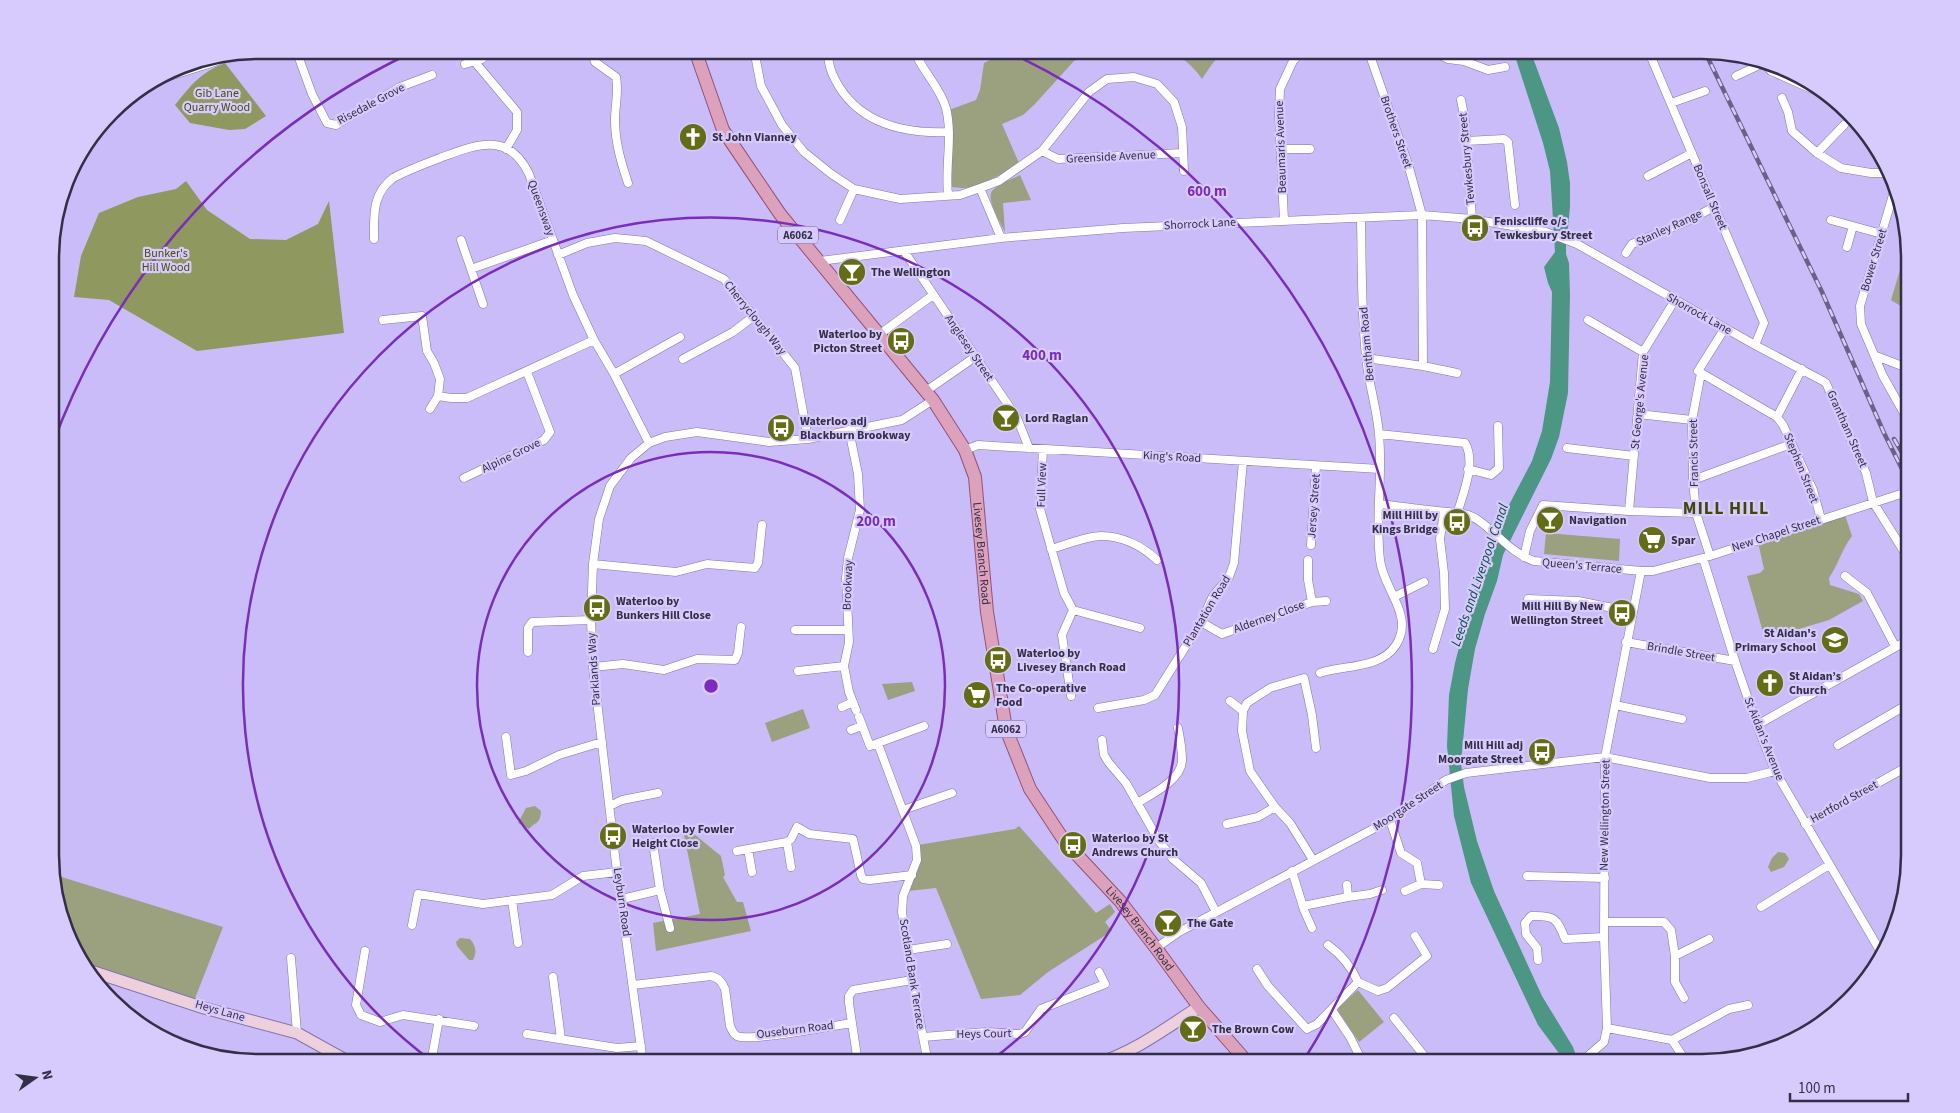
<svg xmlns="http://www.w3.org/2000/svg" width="1960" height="1113" viewBox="0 0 1960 1113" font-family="'Source Sans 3',sans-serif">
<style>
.green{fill:#9ba17f}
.forest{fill:#8f985e}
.water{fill:#4c9684}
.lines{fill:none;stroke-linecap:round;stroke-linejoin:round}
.street-casing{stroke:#8375ac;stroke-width:9}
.secondary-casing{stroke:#8375ac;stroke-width:13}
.primary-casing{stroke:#935174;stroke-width:14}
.street{stroke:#fff;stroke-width:8}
.secondary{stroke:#eed0dd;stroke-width:11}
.primary{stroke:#dda2bb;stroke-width:12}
.rail-casing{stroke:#6a6186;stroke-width:4.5}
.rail{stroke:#d6cbfc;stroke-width:2.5;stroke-dasharray:8;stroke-linecap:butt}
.ring{fill:none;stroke:#7b2cbf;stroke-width:2.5}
.labels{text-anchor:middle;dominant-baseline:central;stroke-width:4.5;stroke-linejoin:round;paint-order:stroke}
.shield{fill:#d6cbfc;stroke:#655d7d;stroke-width:1}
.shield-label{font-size:11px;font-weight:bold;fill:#342e46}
.park-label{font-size:12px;fill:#484e07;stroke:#d6cbfc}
.street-label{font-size:12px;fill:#342e46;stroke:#d6cbfc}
.poi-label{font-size:12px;font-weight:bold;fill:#342e46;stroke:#d6cbfc;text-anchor:start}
.water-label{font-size:14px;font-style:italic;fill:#0a4c3f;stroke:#d6cbfc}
.district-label{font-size:18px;font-weight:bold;letter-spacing:1px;fill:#41470a;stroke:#d6cbfc}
.rim{fill:none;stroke:#342e46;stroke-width:2.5}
.centre{fill:#7b2cbf;stroke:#d6cbfc;stroke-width:2.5}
.ring-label{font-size:15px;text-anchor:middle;font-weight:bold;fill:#7b2cbf;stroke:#d6cbfc;stroke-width:4.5;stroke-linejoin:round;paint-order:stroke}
</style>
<rect width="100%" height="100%" fill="#cabcf8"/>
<path class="green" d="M1010 50H1099L1074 61 1034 105 1023 115 1002 124 1019 163C1006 172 978 188 962 188 958 188 954 187 950 187L949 110 976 100 980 90 984 63Z
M1169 50H1229C1217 54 1209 69 1202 79 1193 66 1182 57 1169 50Z
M1020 175 1031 200 1003 203 1005 232C1001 224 986 199 992 191 998 184 1012 179 1020 175Z
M1909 240 1910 244V312L1891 300Z
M1845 515 1852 536C1842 549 1838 565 1829 578L1830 585 1859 594 1863 601 1829 620 1765 639 1747 576 1760 573 1764 569 1758 542Z
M1546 533 1620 539 1619 561 1544 554Z
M912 682 915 691 888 700 882 684Z
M803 709 810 728 772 742 765 723Z
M535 806 541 811C540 825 536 821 529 829L518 823 526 808Z
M1019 826 1096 913 1110 904 1115 912 1105 922 1112 931 1048 972 1020 995 981 999 936 888 908 891 918 845 1015 829Z
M694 834 721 856 725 875 723 877 737 902H743L751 931 656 951 653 923 700 914 684 835Z
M1778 852 1785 853 1789 859 1784 867 1771 872 1768 867 1772 858Z
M52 874 223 927 194 1001 83 966 52 882Z
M460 938 470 939C476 946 477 952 473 960H469L457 946 456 942Z
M1358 990 1384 1022 1359 1042 1338 1011 1339 1007Z"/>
<path class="forest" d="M225 63 266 116 245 129 229 130 190 123 175 105C192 84 200 73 225 63Z
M186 181 207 210 250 239 286 240 318 224 329 201 344 333 197 351 109 300 74 297 81 256 99 213 138 197 176 189Z"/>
<path class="water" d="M1513 50H1530L1559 128 1567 162 1570 183V207L1568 228 1566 234V254L1569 263 1570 295 1568 393 1559 437 1551 459 1503 555 1497 581 1485 614 1475 649 1468 689 1461 763 1464 787 1477 841 1494 891 1542 996 1573 1047 1576 1056 1581 1063H1573L1561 1056 1538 1025 1471 883 1454 816 1447 746 1449 695 1455 663 1473 594 1484 566 1495 548 1509 505 1532 461 1542 431 1550 382 1552 292 1548 283 1544 267 1555 252 1550 171 1543 143Z"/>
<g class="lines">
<defs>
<path id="street" d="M296 50 312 94 327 123 336 125 400 87 432 75
M591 50 595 62 616 77C619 92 615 105 615 120 615 142 621 162 628 183
M754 50 761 86 782 125 804 152 830 173 854 189 900 199 960 195 980 188 999 181 1042 151 1089 92 1107 79 1134 77 1157 84 1174 102 1182 127 1184 171
M827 50C828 57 829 66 832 73 853 122 900 134 949 132
M914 50C922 71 940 87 946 108 953 136 945 166 948 195
M1368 50 1408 164 1422 215 1423 366
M1439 50 1442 56 1448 59 1464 61 1488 70 1505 67
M1648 50 1764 323 1755 345
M1761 59 1771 71 1823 94
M474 61 517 112V130L506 149
M465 64 482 59
M1736 76 1766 62
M154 81 215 62 230 55
M1782 98 1788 112 1792 131 1817 153 1841 168 1871 173H1890
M1461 100 1465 120 1472 219
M1671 103 1705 91
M1466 141 1504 139 1508 142 1515 205
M1280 149H1310
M1042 151 1058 159 1183 153
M1817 153 1844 125
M1648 176 1692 153
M1896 185 1860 306 1861 324 1883 376 1910 424
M980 188 1001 238
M840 220 854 189
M1284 220 1279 115 1280 89 1293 61 1303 50
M1831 220 1882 234
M374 239C374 215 372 194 393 178 408 170 424 164 440 158 475 145 508 130 529 174L573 295 594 340 614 374 649 443
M461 240 483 304
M1847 247 1853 226
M904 251 1017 418 1029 448
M1626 253 1632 244 1688 221 1714 207
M558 255 587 243 615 238 646 241 724 279 795 368 808 439
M820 261 1001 238 1123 228 1422 215 1472 219 1546 232 1577 244 1755 345 1823 381 1826 383 1866 473 1873 502 1910 561
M471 269 553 240
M383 320 422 316 427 351 434 363 440 379 438 396 430 409
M1588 320 1643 352
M880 334 933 295
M1876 356 1910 369
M1366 358 1423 366 1457 373
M683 359 733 332 754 316
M1701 373 1777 417 1783 425 1813 490 1821 519
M614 374 680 337
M926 391 975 357
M438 396 451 398H467L594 340
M1638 414 1692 420
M1777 417 1802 369
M849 430 858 474 860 510 848 558 846 578 849 642 844 666 849 692 856 710
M1379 434 1465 443C1476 462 1464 491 1458 511
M1567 448 1634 456
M1043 449 1040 509 1064 593 1073 610 1140 628
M965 450 978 445 1380 469
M1468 469 1491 475 1499 468 1498 426
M464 478 544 440 550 432 527 372
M1693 480 1791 444
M1379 504C1398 506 1417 509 1437 511 1452 513 1465 511 1478 520 1498 534 1511 553 1534 561L1641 571H1653L1710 556 1910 491
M1629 511 1643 352 1675 300
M1311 545 1316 466
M1051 549C1065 545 1087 536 1101 536 1122 536 1142 546 1157 560
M1710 556 1696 513 1693 480 1692 420 1701 373 1698 371 1725 328
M1524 557 1530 531 1543 505 1629 511 1696 513
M1703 558 1735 661 1757 725 1775 771 1879 949 1881 961
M1308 560V580L1312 602
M593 564 676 572 707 564 755 568 758 563 762 525
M1845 576 1867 593 1895 646
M1394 597 1424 582
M1528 599 1578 601 1633 612
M1201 622 1222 634 1312 602 1326 601
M795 630H847
M1626 642 1735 661
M1433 649 1445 609 1444 573 1440 539 1444 512
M528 652V628L532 622 591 620
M593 667 623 664 664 670 697 659 735 660 738 653 741 627
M798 671 844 666
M1320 673C1343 665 1381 669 1396 645 1415 615 1383 589 1380 560 1375 518 1383 476 1379 434 1377 408 1368 382 1366 356 1361 310 1362 265 1361 219
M1071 696 1062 635 1073 610
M1230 701 1243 711
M1615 705 1682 719
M842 707 853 702
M1098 708 1144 700 1155 695 1201 622 1213 596 1229 577 1234 563 1243 461
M859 717 870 746 924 726
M1757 725 1910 639
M851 730 862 726
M506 737 511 775 526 771 559 755 602 742
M1102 740 1104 755 1109 763 1126 783 1159 841 1173 859 1201 883 1216 912
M878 744 916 846 917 860 903 896 902 912 912 980 928 1063
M1838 745 1910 703
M1137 803C1152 794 1182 780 1182 760 1182 749 1180 738 1178 728
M610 806 622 800 658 793
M903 810 952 793
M1390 820 1401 853 1417 863 1421 884
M1227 824 1258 817 1275 807
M1805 824 1910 765
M748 849 752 872
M737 851 787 842
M1313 860 1290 823 1275 807 1250 771 1242 731 1243 711 1247 703 1270 688 1304 678 1312 715 1316 748
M791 867 787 842 791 839 797 827 809 834 853 839 861 875 863 879 870 880 912 875
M1292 871 1304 910 1312 928
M1527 876 1605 878
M1347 885 1348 897
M660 890 670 928
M1405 891 1421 884 1439 885
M622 899 660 890 653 843
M512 900 518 943
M1303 906 1348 897 1370 894 1382 890
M1761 907 1829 865
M1604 922H1664L1671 930 1675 956V982L1684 998
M412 925 418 894 483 904 552 895 583 876 617 872
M1328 945C1342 955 1351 966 1358 982
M1156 948 1179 932 1390 820 1446 780 1466 773 1605 757 1710 778H1747L1775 771
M908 950 947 944
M365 951 356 1005 361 1015 380 1022 403 1015 474 1026
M1675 956 1709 939
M291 958 297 1033
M1538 960 1537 948 1526 934 1525 923 1531 916C1554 915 1557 918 1565 939L1604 937
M1257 969 1268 986 1307 1029 1317 1024 1358 982
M553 977 561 1039
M1358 982 1378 991 1387 988 1427 956 1415 936
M633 985 711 976C719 978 722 982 725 989L730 1026C732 1030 733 1034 737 1036 751 1042 832 1026 852 1023
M1332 1010 1350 1037 1363 1063
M1394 1018 1430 1063
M1607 1028 1672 1040 1729 1009 1748 1005
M1806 1033 1817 1027
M527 1034 617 1048 641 1046
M923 1037 986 1032 1020 1034 1025 1032 1041 1009 1105 984 1099 972
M1672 1040 1687 1063
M1589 1055 1604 1042 1607 1028 1604 937 1605 757 1641 571
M431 1063 439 1019
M643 1063 617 872 593 667 591 620 593 564 599 519 610 486 631 458 649 443 665 437 697 432 769 442 808 439 902 420 933 400
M858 1063 849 1003V996L853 990 912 980"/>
<path id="secondary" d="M85 969 204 1008 297 1033 351 1063
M1098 1063C1135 1052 1167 1027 1199 1007"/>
<g id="primary">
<path id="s1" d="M695 50 723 130 780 214 933 400 965 450 975 477 987 612 1006 729 1030 789 1065 842 1120 901 1156 948 1199 1007 1248 1063"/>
</g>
</defs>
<use href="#street" class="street-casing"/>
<use href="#secondary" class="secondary-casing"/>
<use href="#primary" class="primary-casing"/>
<use href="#street" class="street"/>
<use href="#secondary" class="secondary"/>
<use href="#primary" class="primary"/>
<defs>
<path id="rail" d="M1704 50 1822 292 1884 433 1910 485
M1894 439 1910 466"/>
</defs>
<use href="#rail" class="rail-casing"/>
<use href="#rail" class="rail"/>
</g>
<g class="ring">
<circle cx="711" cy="686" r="234"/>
<path d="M433 1062A468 468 0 1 1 989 1062"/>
<path d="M52 446A701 701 0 0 1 415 51M1007 51A701 701 0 0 1 1302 1063"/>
</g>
<defs>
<symbol id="church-disc" viewBox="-11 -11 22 22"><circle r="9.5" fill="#656d14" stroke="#d6cbfc"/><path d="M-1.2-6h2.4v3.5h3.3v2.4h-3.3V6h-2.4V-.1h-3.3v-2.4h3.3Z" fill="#fff"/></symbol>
<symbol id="bus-disc" viewBox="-11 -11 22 22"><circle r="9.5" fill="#656d14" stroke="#d6cbfc"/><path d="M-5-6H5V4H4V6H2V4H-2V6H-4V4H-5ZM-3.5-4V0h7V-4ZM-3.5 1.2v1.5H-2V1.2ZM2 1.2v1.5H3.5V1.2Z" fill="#fff"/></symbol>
<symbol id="bar-disc" viewBox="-11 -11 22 22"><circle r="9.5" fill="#656d14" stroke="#d6cbfc"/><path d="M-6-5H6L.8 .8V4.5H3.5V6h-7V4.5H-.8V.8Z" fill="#fff"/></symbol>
<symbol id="supermarket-disc" viewBox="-11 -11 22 22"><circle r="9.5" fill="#656d14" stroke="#d6cbfc"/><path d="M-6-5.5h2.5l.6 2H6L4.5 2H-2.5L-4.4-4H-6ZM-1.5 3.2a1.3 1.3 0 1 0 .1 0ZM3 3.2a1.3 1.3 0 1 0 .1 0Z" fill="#fff"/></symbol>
<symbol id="school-disc" viewBox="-11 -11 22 22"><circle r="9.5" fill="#656d14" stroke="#d6cbfc"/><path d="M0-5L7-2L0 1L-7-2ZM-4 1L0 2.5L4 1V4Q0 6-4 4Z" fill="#fff"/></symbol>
</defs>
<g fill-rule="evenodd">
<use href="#church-disc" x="677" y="121" width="32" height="32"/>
<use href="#bus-disc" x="1459" y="212" width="32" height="32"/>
<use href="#bar-disc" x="836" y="256" width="32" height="32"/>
<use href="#bus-disc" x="885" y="325" width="32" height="32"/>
<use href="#bar-disc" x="990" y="402" width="32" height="32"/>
<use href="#bus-disc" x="765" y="412" width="32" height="32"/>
<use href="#bar-disc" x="1534" y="504" width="32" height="32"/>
<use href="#bus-disc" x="1441" y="506" width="32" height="32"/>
<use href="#supermarket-disc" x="1636" y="524" width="32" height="32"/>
<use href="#bus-disc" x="581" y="592" width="32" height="32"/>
<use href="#bus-disc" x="1606" y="597" width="32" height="32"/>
<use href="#school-disc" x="1819" y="624" width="32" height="32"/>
<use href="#bus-disc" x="982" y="644" width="32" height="32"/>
<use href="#church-disc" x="1754" y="667" width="32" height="32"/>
<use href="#supermarket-disc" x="961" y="679" width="32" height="32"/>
<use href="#bus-disc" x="1526" y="736" width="32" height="32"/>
<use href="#bus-disc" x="597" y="820" width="32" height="32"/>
<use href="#bus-disc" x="1057" y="829" width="32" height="32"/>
<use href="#bar-disc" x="1152" y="907" width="32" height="32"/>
<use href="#bar-disc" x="1177" y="1013" width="32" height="32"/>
</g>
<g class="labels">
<g class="shield">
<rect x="778" y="226.5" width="40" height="17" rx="4"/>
<rect x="986" y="720.5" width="40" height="17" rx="4"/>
</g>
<g class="shield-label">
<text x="798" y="235">A6062</text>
<text x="1006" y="729">A6062</text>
</g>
<g class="park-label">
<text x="217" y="93">Gib Lane<tspan x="217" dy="14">Quarry Wood</tspan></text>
<text x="166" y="253">Bunker's<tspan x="166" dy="14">Hill Wood</tspan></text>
</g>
<g class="street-label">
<text transform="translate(371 104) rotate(-28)">Risedale Grove</text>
<text transform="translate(1396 132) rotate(71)">Brothers Street</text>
<text transform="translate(1281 147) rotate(-92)">Beaumaris Avenue</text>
<text transform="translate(1111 157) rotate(-3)">Greenside Avenue</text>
<text transform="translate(1467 159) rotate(-95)">Tewkesbury Street</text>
<text transform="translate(1710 197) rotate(67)">Bonsall Street</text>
<text transform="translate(541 208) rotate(70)">Queensway</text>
<text transform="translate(1200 224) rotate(-3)">Shorrock Lane</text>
<text transform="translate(1669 228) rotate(-25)">Stanley Range</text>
<text transform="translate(1874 260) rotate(-73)">Bower Street</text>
<text transform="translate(1699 314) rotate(29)">Shorrock Lane</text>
<text transform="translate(755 318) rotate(51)">Cherryclough Way</text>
<text transform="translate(1367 344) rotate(-95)">Bentham Road</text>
<text transform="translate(969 348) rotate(56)">Anglesey Street</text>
<text transform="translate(1640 402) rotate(-84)">St George's Avenue</text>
<text transform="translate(1847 429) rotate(66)">Grantham Street</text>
<text transform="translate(1694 453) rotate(-91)">Francis Street</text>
<text transform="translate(511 456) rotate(-26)">Alpine Grove</text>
<text transform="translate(1172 457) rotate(3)">King's Road</text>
<text transform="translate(1801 468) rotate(68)">Stephen Street</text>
<text transform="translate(1042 485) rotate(-88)">Full View</text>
<text transform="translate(1314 506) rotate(-86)">Jersey Street</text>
<text transform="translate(1776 534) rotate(-18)">New Chapel Street</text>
<text stroke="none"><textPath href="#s1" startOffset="592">Livesey Branch Road</textPath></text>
<text transform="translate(1582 566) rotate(5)">Queen's Terrace</text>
<text transform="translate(848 585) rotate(-88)">Brookway</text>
<text transform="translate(1207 611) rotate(-59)">Plantation Road</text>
<text transform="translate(1269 617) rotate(-20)">Alderney Close</text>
<text transform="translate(1681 652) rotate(10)">Brindle Street</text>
<text transform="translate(594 669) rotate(-94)">Parklands Way</text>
<text transform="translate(1764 739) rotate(68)">St Aidan's Avenue</text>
<text transform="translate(1844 802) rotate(-29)">Hertford Street</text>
<text transform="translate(1408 806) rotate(-33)">Moorgate Street</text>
<text transform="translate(1605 815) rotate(-89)">New Wellington Street</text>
<text transform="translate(622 902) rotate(82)">Leyburn Road</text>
<text stroke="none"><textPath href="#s1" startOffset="1012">Livesey Branch Road</textPath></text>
<text transform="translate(912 974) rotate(81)">Scotland Bank Terrace</text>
<text transform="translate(220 1011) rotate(16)">Heys Lane</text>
<text transform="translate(795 1030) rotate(-7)">Ouseburn Road</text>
<text transform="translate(984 1034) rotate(-1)">Heys Court</text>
</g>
<g class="poi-label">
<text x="712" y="137">St John Vianney</text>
<text x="1494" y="221">Feniscliffe o/s<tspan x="1494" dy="14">Tewkesbury Street</tspan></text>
<text x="871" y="272">The Wellington</text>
<text x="882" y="334" text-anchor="end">Waterloo by<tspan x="882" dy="14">Picton Street</tspan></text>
<text x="1025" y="418">Lord Raglan</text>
<text x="800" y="421">Waterloo adj<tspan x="800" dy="14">Blackburn Brookway</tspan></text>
<text x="1438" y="515" text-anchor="end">Mill Hill by<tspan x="1438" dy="14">Kings Bridge</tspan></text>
<text x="1569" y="520">Navigation</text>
<text x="1671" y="540">Spar</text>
<text x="616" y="601">Waterloo by<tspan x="616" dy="14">Bunkers Hill Close</tspan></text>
<text x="1603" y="606" text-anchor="end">Mill Hill By New<tspan x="1603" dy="14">Wellington Street</tspan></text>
<text x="1816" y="633" text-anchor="end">St Aidan's<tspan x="1816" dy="14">Primary School</tspan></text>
<text x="1017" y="653">Waterloo by<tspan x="1017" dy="14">Livesey Branch Road</tspan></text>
<text x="1789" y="676">St Aidan’s<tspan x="1789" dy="14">Church</tspan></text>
<text x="996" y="688">The Co-operative<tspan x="996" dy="14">Food</tspan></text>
<text x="1523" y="745" text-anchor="end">Mill Hill adj<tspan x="1523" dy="14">Moorgate Street</tspan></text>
<text x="632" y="829">Waterloo by Fowler<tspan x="632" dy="14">Height Close</tspan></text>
<text x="1092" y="838">Waterloo by St<tspan x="1092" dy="14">Andrews Church</tspan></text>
<text x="1187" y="923">The Gate</text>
<text x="1212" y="1029">The Brown Cow</text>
</g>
<g class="water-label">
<text transform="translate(1480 575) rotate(-71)">Leeds and Liverpool Canal</text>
</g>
<g class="district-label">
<text x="1726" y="508">MILL HILL</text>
</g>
</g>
<path d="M0 0H1960V1113H0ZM258 59H1702A199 199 0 0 1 1901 258V855A199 199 0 0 1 1702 1054H258A199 199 0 0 1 59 855V258A199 199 0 0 1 258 59Z" fill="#d6cbfc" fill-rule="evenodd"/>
<path class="rim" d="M258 59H1702A199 199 0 0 1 1901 258V855A199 199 0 0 1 1702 1054H258A199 199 0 0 1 59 855V258A199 199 0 0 1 258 59Z"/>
<circle cx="711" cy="686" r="8" class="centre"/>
<g class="ring-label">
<text x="1207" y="196">600 m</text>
<text x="1042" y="360">400 m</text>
<text x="876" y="526">200 m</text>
</g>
<g transform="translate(35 1078) rotate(76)" stroke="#d6cbfc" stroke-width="4" paint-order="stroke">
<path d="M0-4L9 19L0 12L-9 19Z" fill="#342e46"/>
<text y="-8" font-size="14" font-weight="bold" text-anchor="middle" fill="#342e46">N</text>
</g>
<path d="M1790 1093v8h118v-8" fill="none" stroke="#342e46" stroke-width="2.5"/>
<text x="1798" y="1093" font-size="15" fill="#342e46" stroke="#d6cbfc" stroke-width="4" paint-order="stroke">100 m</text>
</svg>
